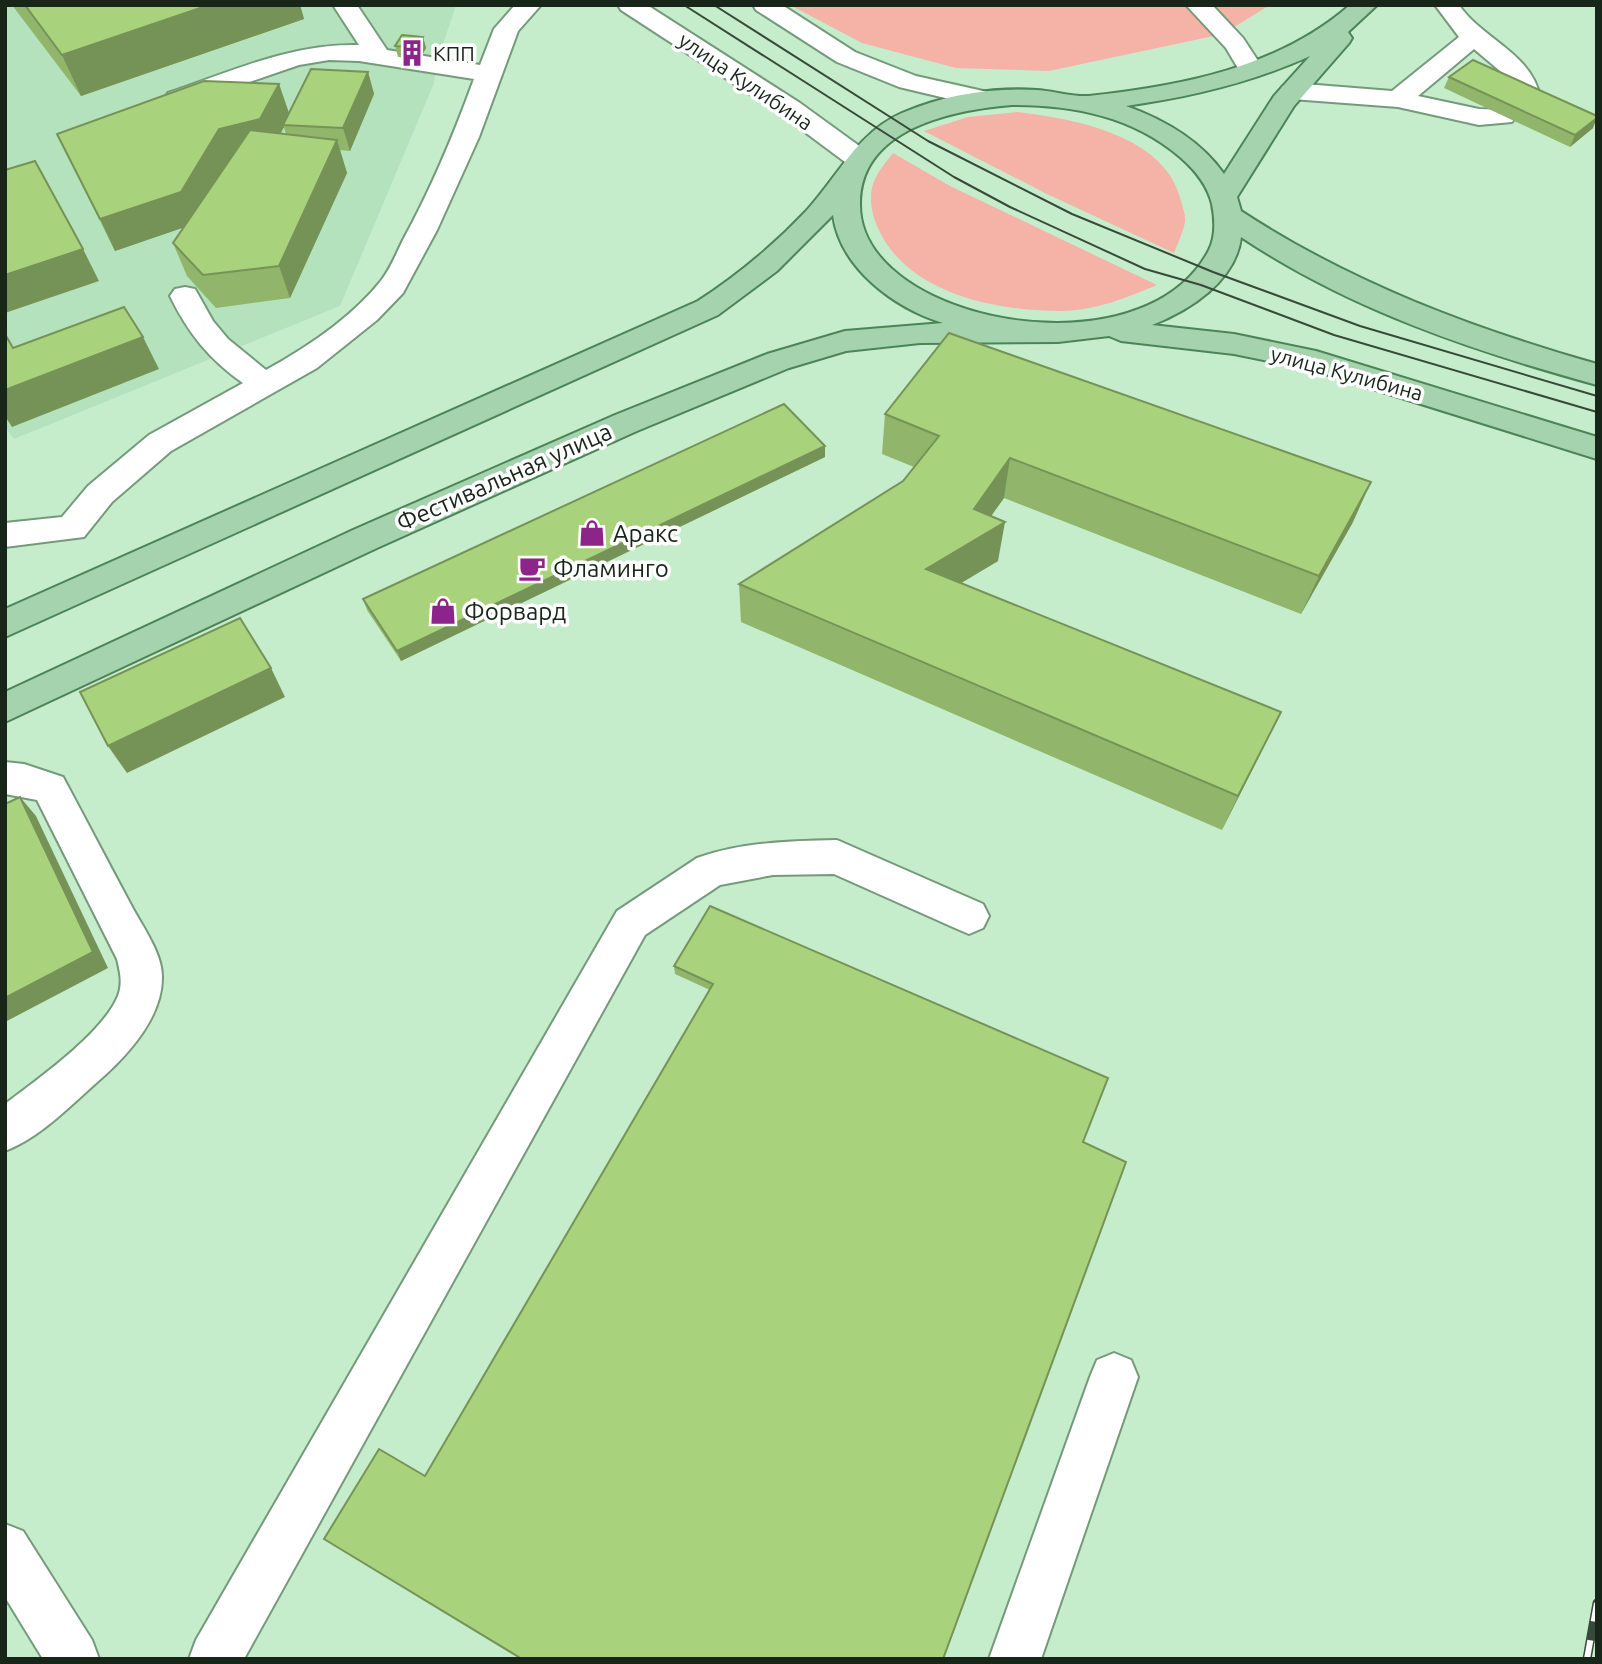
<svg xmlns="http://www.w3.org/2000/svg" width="1602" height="1664" viewBox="0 0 1602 1664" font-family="Ubuntu,sans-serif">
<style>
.built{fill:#b4e2bc}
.green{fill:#f5b2a6}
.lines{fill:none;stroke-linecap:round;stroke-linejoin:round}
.minor-casing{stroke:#759a7b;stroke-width:4}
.major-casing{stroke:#4b8457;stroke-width:4}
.minor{fill:#fff;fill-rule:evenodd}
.major{fill:#a4d3ae;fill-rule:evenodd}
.tram{stroke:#374a39;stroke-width:2}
.rail-casing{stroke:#374a39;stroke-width:9}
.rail{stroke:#fff;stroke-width:6;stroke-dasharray:19;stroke-linecap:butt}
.wall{fill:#91b56b;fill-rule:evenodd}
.shaded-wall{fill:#769357}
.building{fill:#a9d27c;stroke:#769357;stroke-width:2}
.labels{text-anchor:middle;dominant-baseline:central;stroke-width:7;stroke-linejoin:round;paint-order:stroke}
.far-poi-label{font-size:21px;fill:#172619;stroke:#fff;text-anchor:start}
.far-street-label{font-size:21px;fill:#172619;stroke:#fff}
.street-label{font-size:24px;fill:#172619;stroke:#fff}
.poi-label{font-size:24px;fill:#172619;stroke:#fff;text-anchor:start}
</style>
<rect width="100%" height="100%" fill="#c5edcb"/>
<path class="built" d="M5 5H456L436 65 434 83 340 306 14 439 5 427Z"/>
<path class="green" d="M790 5H1270L1223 34 1049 71 956 68 862 43Z
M1018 112C1074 119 1166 135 1181 201 1183 208 1186 216 1185 222 1183 232 1178 243 1174 253L1047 194 924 131 968 117Z
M893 153 950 186 1157 285C1126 298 1094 311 1060 311 995 311 905 293 877 226 871 212 868 193 875 179 879 170 887 161 893 153Z"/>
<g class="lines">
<defs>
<path id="minor" d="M333 5H357L387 50 480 65 494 29 515 5H541L518 31 479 137 437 230 403 293 377 320 317 368 171 451 112 502 84 537 5 547V523L62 517 88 486 149 435 243 383C209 359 188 333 170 296L175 289 185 287 195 289 213 321 228 339 266 370C306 348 351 318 380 282 390 270 396 254 403 240 431 189 454 134 474 79L359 61 329 60 299 65 177 107 168 105 164 99 168 93C230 72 292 43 359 45Z
M618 5H647L800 103 869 153 872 159 869 165 859 167 849 165 782 115 621 10Z
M753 5H782L855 52 916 76 992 93 996 99 992 105 983 107 899 87 837 62 756 10Z
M1186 5 1214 7 1243 38 1264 70 1260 75 1251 78 1242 75 1226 48Z
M1435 5H1459C1482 39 1533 54 1540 98L1536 104 1527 106 1518 104 1506 76 1474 49 1418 96 1479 109 1512 110 1516 116 1512 122 1479 125 1398 107 1292 99 1283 96 1279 91 1283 86 1292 83 1392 91 1459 37Z
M5 762 24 764 63 777C86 820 108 862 131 905 142 926 163 954 162 978 162 1020 124 1059 95 1084 68 1108 39 1138 5 1151V1104C38 1079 103 1033 118 996 123 983 120 972 117 959L37 800 5 794Z
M837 840 983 904 989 916 983 928 969 934 955 928 834 874 773 875 720 885 645 935 244 1659H189L196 1640 617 911 697 858C742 842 790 841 837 840Z
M1114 1353 1131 1360 1138 1377 1041 1659H989L1090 1377 1097 1360Z
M5 1524 23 1531 92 1640 99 1659H43L5 1597Z"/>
<path id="major" d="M1350 5H1377L1348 32 1352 38 1349 43 1294 106 1237 197 1241 211C1351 283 1471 328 1597 364V385C1473 351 1349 309 1241 237 1236 281 1190 310 1152 325L1234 334 1316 351 1597 437V459L1312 370 1234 354 1121 341 1109 336 1058 342 920 343 846 351 789 368 637 431 377 548 5 722V692L353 530 615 415 767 354 845 331 943 323C894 308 840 268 833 215L777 271 718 315 5 637V609L698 301C738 275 774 245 807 210 838 176 858 132 902 113 943 95 993 87 1037 90 1053 91 1073 97 1089 96 1181 86 1278 68 1350 5ZM1310 56 1274 96 1224 174C1200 140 1165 120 1126 106 1190 97 1251 83 1310 56ZM1012 105C1073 105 1132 116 1180 157 1195 170 1207 184 1212 204 1215 219 1216 236 1209 250 1156 352 966 336 892 269 873 252 860 230 860 205 859 128 953 110 1012 105Z"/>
</defs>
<use href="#minor" class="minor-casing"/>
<use href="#major" class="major-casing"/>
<use href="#minor" class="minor"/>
<use href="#major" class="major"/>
<path class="tram" d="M684 5 954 177 1010 207 1145 269 1201 285 1334 335 1597 412
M714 5 928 141 1072 214 1213 272 1360 326 1597 396"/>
<defs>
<path id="rail" d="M1587 1659 1597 1603"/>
</defs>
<use href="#rail" class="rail-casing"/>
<use href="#rail" class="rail"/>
</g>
<path class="wall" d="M12 5H300L304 19 81 96Z
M423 37 426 48 420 59 398 57 395 46Z
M368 72 374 94 350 151 340 150 347 173 290 298 216 308 187 276 173 243 184 227 115 251 57 134 279 84 289 114ZM284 127 286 134H280Z
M1449 77 1593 128 1570 147 1444 88Z
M885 414 1353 522 1301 614 1004 498 991 516 998 561 961 583 1263 748 1222 830 741 622 739 584 903 481 914 467 882 454Z
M825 457 401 661 367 610 363 599Z
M674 966 1108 1078 425 1476 710 990 675 974Z"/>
<path class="shaded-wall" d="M209 5H300L304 19 81 96 62 55Z
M423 37 426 48 420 59 417 48Z
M368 72 374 94 350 151 343 128Z
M279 84 290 116 283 125 284 127 271 151 194 224 115 251 100 219Z
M1597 118 1593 128 1570 147 1575 135Z
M337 140 347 173 290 298 279 266Z
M83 249 99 281 5 313V275Z
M143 337 159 369 12 427 5 416V390Z
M825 446V457L401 661 397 651Z
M1010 458 1004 498 974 540 1005 522 998 561 921 607 926 569 974 509Z
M1371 482 1353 522 1301 614 1319 576Z
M271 668 285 697 127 773 108 746Z
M1281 712 1222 830 1238 796Z
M20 797 36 816 108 968 5 1022V998Z"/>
<path class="building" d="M25 5H209L62 55Z
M402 35 423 37 417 48 395 46Z
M1473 60 1597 116V118L1575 135 1449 77Z
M311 69 368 72 343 128 283 125Z
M204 81 279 84 260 119 219 129 181 192 100 219 57 134Z
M250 130 337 140 279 266 203 275 173 243Z
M35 161 83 249 5 275V170Z
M124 307 143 337 5 390V334L13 348Z
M949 333 1371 482 1319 576 1010 458 974 509 1005 522 926 569 1281 712 1238 796 739 584 903 481 939 436 885 414Z
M784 404 825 446 397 651 363 599Z
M240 618 271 668 108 746 80 692Z
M20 797 93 952 5 998V804Z
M710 906 1108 1078 1083 1142 1126 1162 943 1659H522L324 1539 379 1449 425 1476 713 984 674 966Z"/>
<defs>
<symbol id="building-bare" viewBox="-9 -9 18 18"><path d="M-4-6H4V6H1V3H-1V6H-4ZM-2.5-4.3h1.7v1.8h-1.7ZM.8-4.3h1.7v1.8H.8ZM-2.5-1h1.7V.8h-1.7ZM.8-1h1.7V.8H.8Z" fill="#8d248a" stroke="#fff" stroke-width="2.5" paint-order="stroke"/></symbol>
<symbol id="shop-bare" viewBox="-9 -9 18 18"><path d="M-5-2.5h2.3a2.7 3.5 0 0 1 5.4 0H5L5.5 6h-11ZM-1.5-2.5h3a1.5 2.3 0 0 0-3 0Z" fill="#8d248a" stroke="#fff" stroke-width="2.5" paint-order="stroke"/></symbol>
<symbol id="cafe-bare" viewBox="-9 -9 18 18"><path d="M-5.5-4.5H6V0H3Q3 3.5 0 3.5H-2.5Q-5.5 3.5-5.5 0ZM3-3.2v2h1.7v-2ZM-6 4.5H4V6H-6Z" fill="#8d248a" stroke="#fff" stroke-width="2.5" paint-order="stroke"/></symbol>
</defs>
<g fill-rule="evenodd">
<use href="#building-bare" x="393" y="34" width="38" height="38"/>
<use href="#shop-bare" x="573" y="514" width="38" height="38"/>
<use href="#cafe-bare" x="513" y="549" width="38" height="38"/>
<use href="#shop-bare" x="424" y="592" width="38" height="38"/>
</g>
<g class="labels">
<g class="far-poi-label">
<text x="433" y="53">КПП</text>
</g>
<g class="far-street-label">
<text transform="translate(746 81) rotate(34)">улица Кулибина</text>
<text transform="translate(1347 373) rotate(15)">улица Кулибина</text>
</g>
<g class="street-label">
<text transform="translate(504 477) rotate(-24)">Фестивальная улица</text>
</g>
<g class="poi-label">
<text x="613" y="533">Аракс</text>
<text x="553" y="568">Фламинго</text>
<text x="464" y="611">Форвард</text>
</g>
</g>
<rect width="1602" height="1664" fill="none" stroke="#172619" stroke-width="14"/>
</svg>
